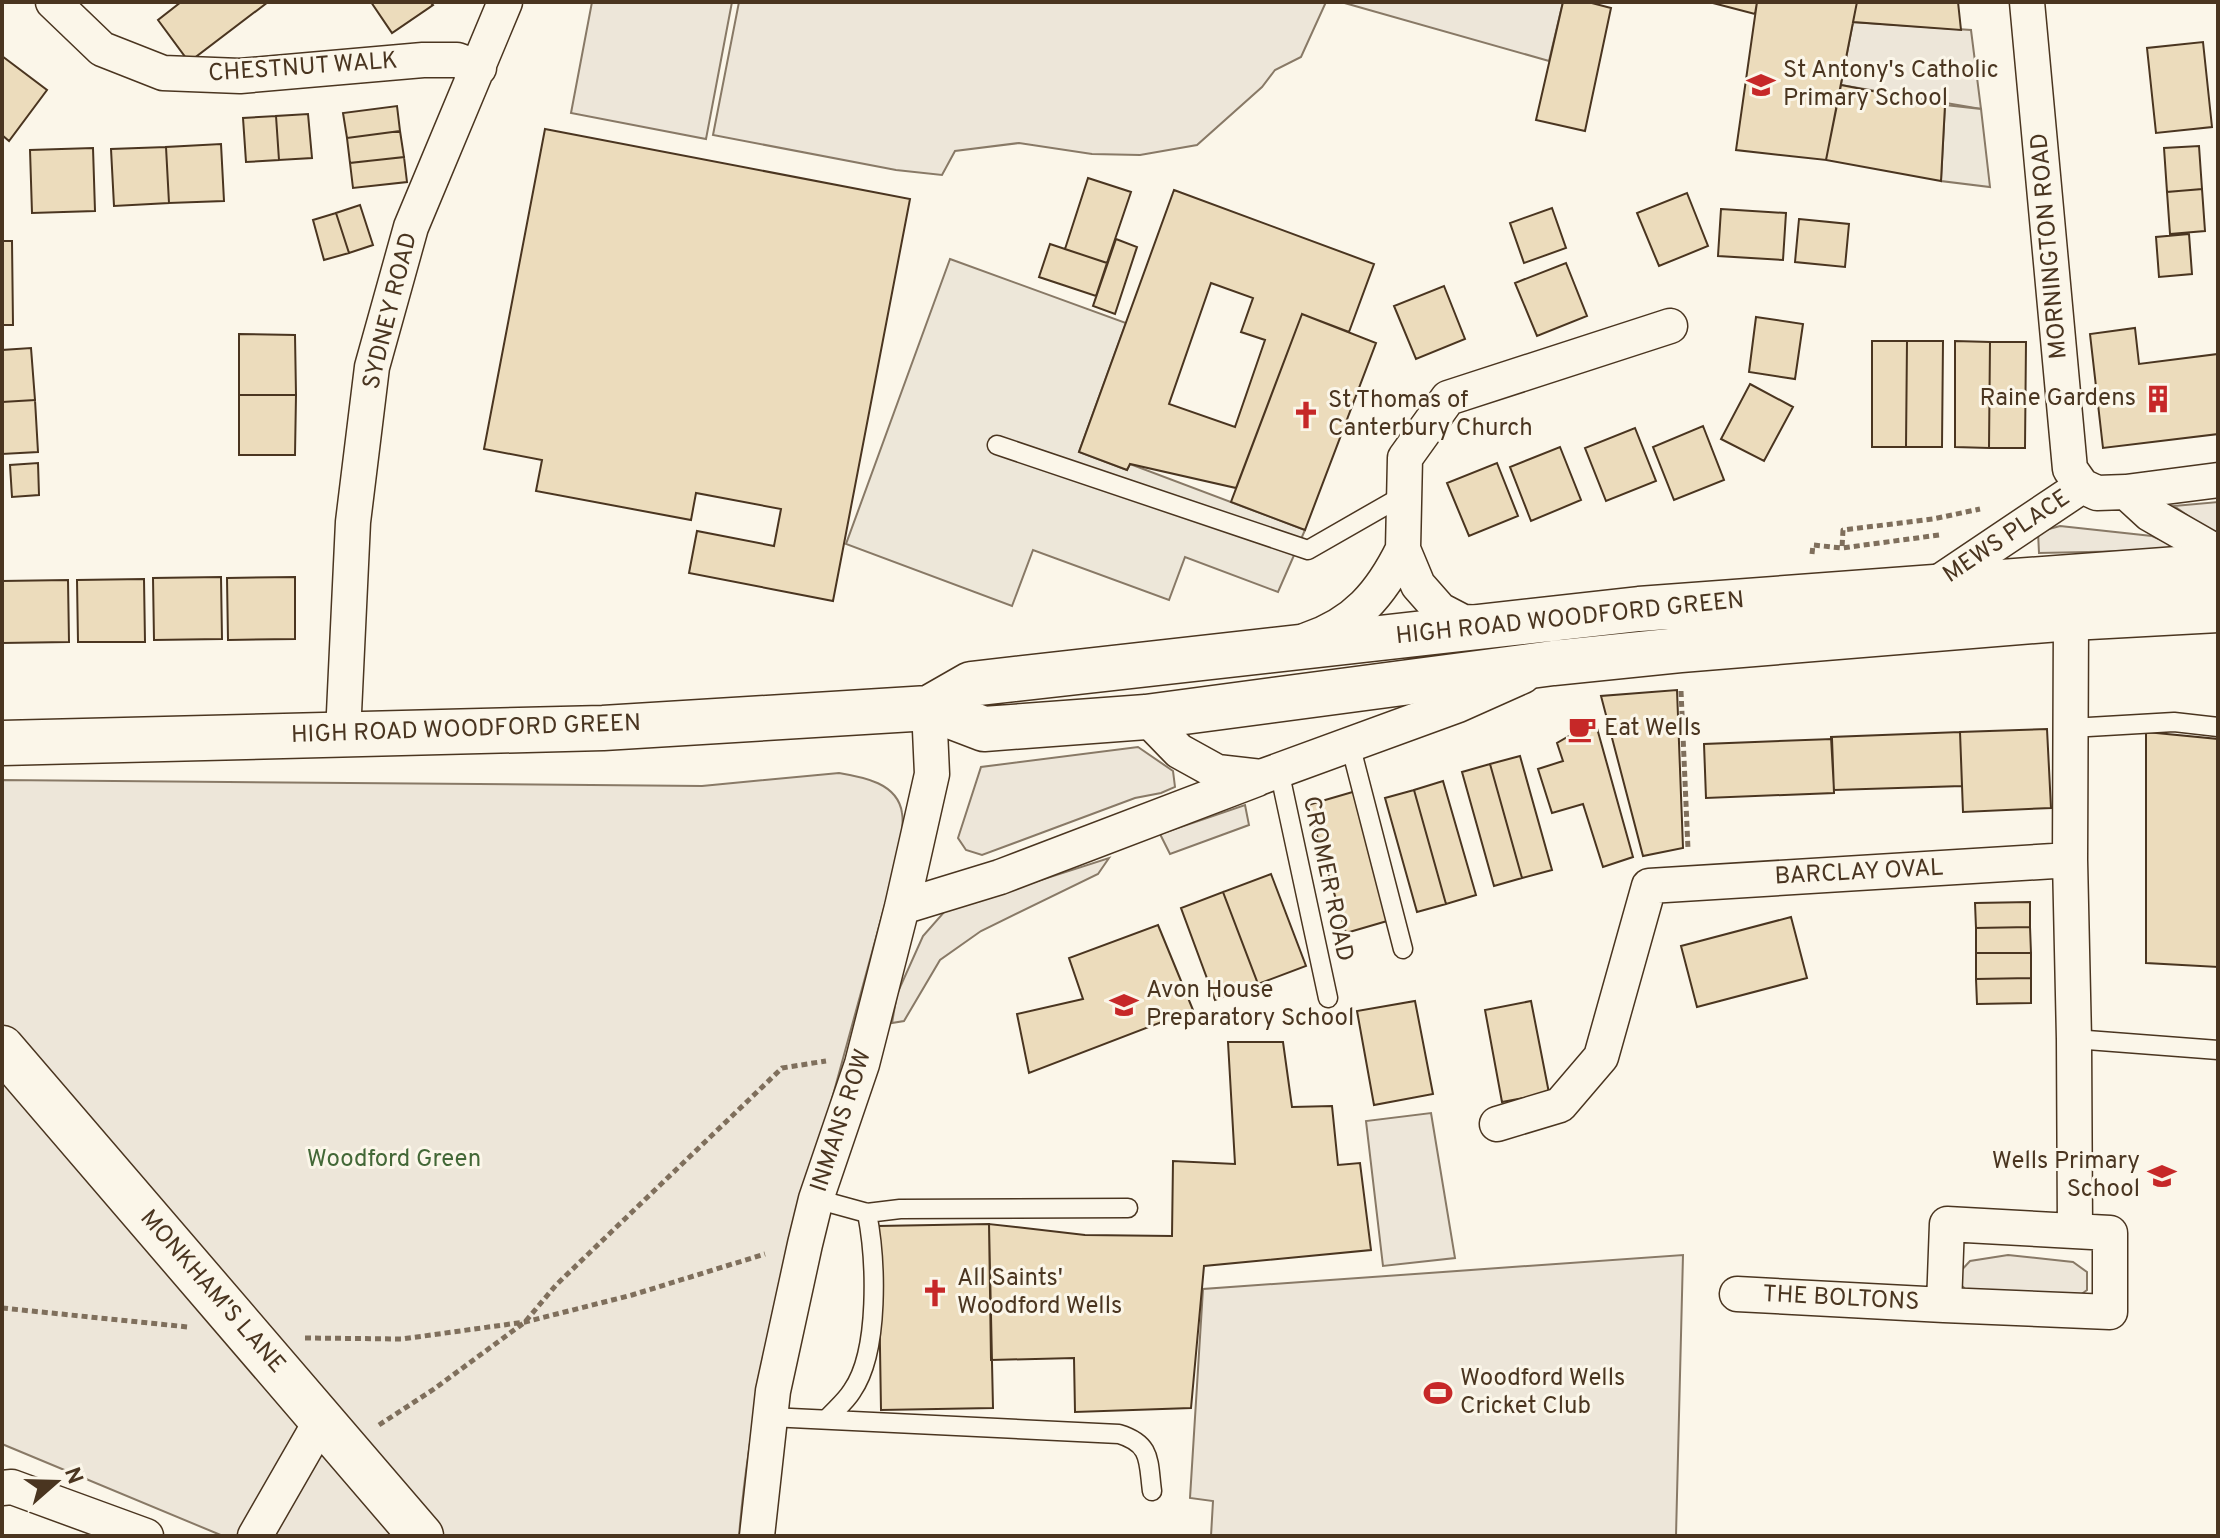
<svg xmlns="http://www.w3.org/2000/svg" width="2220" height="1538" viewBox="0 0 2220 1538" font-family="Overpass,sans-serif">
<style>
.green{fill:#ede6d9;stroke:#887966;stroke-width:2}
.parking{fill:#ede7d9;stroke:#887966;stroke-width:2}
.building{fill:#ecdcbc;stroke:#4a3520;stroke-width:2;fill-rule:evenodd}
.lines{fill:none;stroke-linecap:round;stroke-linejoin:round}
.lane-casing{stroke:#4a3520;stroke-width:21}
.street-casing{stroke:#4a3520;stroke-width:37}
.secondary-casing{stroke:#4a3520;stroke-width:47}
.primary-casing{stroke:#4a3520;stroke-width:47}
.path{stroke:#7f6f5c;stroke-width:5;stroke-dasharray:6 4;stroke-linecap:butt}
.lane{stroke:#fbf6e9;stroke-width:18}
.street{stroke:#fbf6e9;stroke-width:34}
.secondary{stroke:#fbf6e9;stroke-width:44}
.primary{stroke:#fbf6e9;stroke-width:44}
.labels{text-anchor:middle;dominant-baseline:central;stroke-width:6;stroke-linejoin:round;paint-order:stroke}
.street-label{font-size:24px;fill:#4a3520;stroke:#fbf6e9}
.poi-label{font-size:24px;fill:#4a3520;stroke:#fbf6e9;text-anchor:start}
.park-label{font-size:24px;fill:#436837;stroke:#fbf6e9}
</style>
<rect width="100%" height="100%" fill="#fbf6e9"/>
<path class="green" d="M592 2H732L706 139 571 113Z
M739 2H1326L1301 57 1275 70 1262 87 1197 145 1140 155 1092 154 1019 143 955 151 942 175 896 170 713 135Z
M1341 2H1563L1549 61Z
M1853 22 1971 30 1981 109 1841 85Z
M2218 502V537L2174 506Z
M2060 526 2152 536 2184 550 2039 553 2038 532Z
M1138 747 1173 771 1175 787 1161 793 1135 798 982 855 966 850 958 838 981 767Z
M839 773C863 777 898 783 902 813 904 823 901 835 901 846L773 1315C758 1388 745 1461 739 1536H223L2 1444V780L702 786Z
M1245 805 1249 825 1170 854 1160 834Z
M1109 858 1098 874 981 931 940 960 904 1021 892 1023 897 994 923 936 945 911Z
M1431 1113 1455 1258 1383 1266 1366 1121Z
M1683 1255 1676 1536H1211L1213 1501 1190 1498 1203 1289Z
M2008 1255 2073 1262 2087 1272V1290L2075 1299 1971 1294 1962 1286 1958 1274 1970 1261Z"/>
<path class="parking" d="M1945 105 1981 109 1990 187 1941 181Z
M950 259 1126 323 1079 452 1127 470 1130 464 1305 530 1278 592 1185 557 1169 600 1033 550 1012 606 846 544Z"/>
<path class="building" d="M181 2H268L189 62 158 20Z
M371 2H430L433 5 392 33Z
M1563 2H1588L1611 8 1585 131 1536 120Z
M1709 2H1757L1755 14Z
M1757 2H1857L1826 160 1736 150Z
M1857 2H1958L1961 30 1853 22Z
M2203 42 2212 127 2156 133 2147 48Z
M2 56 47 90 9 141 2 135Z
M1841 85 1945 105 1941 181 1826 160Z
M397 106 400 131 347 138 343 113Z
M308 114 312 158 279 160 276 116Z
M276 116 279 160 246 162 243 118Z
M545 129 910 199 833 601 689 573 697 531 774 546 781 509 696 493 691 520 536 491 542 460 484 449Z
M400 131 404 157 350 163 347 138Z
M221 144 224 201 169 203 166 147Z
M2199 146 2202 189 2167 192 2164 148Z
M166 147 169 203 114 206 111 149Z
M93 148 95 211 32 213 30 150Z
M404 157 407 182 353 188 350 163Z
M1088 178 1131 192 1107 263 1065 249Z
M2202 189 2205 231 2170 234 2167 192Z
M1174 190 1374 264 1349 332 1302 314 1236 488 1130 464 1127 470 1079 452ZM1211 283 1253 298 1241 332 1265 340 1235 427 1169 404Z
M1687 193 1708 246 1659 266 1637 213Z
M360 205 373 245 349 253 336 213Z
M1552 208 1566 248 1524 263 1510 223Z
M1721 209 1786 213 1783 260 1718 256Z
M336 213 349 253 324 260 313 220Z
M1799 219 1849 224 1845 267 1795 262Z
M2189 234 2192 274 2159 277 2156 237Z
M1116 239 1137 247 1115 314 1093 306Z
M2 241H12L13 325H2Z
M1050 244 1107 263 1096 296 1039 277Z
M1566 263 1587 316 1537 336 1515 283Z
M1444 286 1465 339 1416 359 1394 306Z
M1302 314 1376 343 1305 530 1231 502Z
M1756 317 1803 324 1795 379 1749 372Z
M2135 328 2139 364 2218 354V434L2103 448 2090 334Z
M239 334 295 335 296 395H239Z
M1872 341H1907L1906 447H1872Z
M1907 341H1943L1942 447H1906Z
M1955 341 1990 342 1989 448 1955 447Z
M1990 342H2026L2025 448H1989Z
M31 348 35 400 2 402V350Z
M1750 384 1793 407 1764 461 1721 439Z
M239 395H296L295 455H239Z
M35 400 38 452 2 454V402Z
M1703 426 1724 480 1674 500 1653 447Z
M1635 428 1656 481 1606 501 1585 448Z
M1560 447 1581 500 1531 521 1510 467Z
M38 463 39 495 12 497 10 465Z
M1497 463 1518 516 1469 536 1447 483Z
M221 577 222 639 154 640 153 578Z
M295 577V639L228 640 227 578Z
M144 579 145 642H78L77 580Z
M68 580 69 642 2 643V581Z
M1677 690 1683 848 1643 856 1601 696Z
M1595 721 1633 857 1603 867 1583 804 1552 813 1538 769 1563 761 1557 743Z
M2047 729 2051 808 1963 812 1960 732Z
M1960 732 1962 786 1834 790 1831 737Z
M2146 732 2218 739V967L2146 963Z
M1832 739 1834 793 1706 798 1704 744Z
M1520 756 1552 870 1522 878 1490 764Z
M1490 764 1522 878 1494 886 1462 772Z
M1443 781 1476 895 1446 904 1414 790Z
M1414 790 1446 904 1417 912 1385 798Z
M1356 791 1394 919 1346 933 1308 805Z
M1271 874 1306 966 1258 984 1223 892Z
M1223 892 1258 984 1215 1000 1181 908Z
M2030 902V927L1976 928 1975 903Z
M1791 917 1807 978 1697 1007 1681 946Z
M1158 925 1193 1010 1029 1073 1017 1014 1083 999 1069 958Z
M2030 927 2031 953H1976V928Z
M1976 953H2031V978L1976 979Z
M2031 978V1003L1977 1004 1976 979Z
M1415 1001 1433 1094 1374 1105 1357 1011Z
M1531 1001 1549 1093 1502 1102 1485 1010Z
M1228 1042H1283L1292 1107 1332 1106 1338 1165 1360 1163 1371 1250 1204 1266 1191 1408 1075 1412 1074 1358 991 1360 989 1224 1085 1235 1172 1236 1173 1161 1235 1164Z
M989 1224 993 1408 881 1410 878 1226Z"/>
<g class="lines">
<defs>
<path id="lane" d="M997 445 1308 550 1404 495
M2071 728 2174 722 2218 727
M1350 744 1403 949
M1279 770 1328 998
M2074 1039 2218 1050
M816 1199 867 1213 900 1209 1128 1208
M770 1417 1119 1434C1152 1444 1148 1461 1152 1491
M827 1419C835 1410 846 1401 852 1391 880 1351 876 1259 867 1213"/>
<path id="street" d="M53 2 102 49 163 73 240 76 423 60H457L479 68
M2027 2 2070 469 2082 486
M2126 492 2218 480
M1933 586 2082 486 2097 493 2126 492 2150 514 2218 553
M1482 623 1463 622 1440 610 1418 585 1403 549 1405 458 1448 398 1670 326
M1307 640C1355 624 1381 594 1403 549
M1146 717 1179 751 1217 772 1261 777 1458 705 1523 676
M343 734 353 522 372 367 411 227 505 2
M2070 860 2074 1039 2075 1231
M902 907 1000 877 1257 779
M1497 1124 1560 1105 1601 1057 1649 886 2070 860 2071 618
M1947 1224 2110 1233V1312L1944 1305Z
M1737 1294 1944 1305
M2 1488 12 1487 146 1536
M255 1536 321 1421
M757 1536 773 1391 805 1244 816 1199 862 1064 902 907 932 774 929 708"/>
<path id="secondary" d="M2 1048 421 1536"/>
<path id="primary" d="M929 708 971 684 1639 609 2218 566
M2 743 603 728 929 708 984 729 1146 717 1553 663 1680 650 2071 618 2218 610"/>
</defs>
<use href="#lane" class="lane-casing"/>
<use href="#street" class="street-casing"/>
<use href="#secondary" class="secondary-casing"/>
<use href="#primary" class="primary-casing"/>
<path class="path" d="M1939 535 1842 548 1843 530 1933 519 1980 509
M1812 554 1813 545 1842 548
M1681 691 1688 849
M2 1308 188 1327
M305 1338 402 1339 525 1322 632 1295 765 1254
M379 1425 434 1389 525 1322 556 1285 782 1068 826 1061"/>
<use href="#lane" class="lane"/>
<use href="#street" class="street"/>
<use href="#secondary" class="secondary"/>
<use href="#primary" class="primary"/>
</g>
<defs>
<symbol id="school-bare" viewBox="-9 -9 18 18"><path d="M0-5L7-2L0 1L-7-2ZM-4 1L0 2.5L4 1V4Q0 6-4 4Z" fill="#c62828" stroke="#fbf6e9" stroke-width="2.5" paint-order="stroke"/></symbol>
<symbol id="building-bare" viewBox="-9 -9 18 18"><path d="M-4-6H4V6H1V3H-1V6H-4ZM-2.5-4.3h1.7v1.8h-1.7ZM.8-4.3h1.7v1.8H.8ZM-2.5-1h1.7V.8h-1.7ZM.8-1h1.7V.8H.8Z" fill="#c62828" stroke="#fbf6e9" stroke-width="2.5" paint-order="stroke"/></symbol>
<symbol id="church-bare" viewBox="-9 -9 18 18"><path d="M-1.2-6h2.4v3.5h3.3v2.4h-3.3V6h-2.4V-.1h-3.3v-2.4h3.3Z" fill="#c62828" stroke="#fbf6e9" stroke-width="2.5" paint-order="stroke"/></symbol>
<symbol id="cafe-bare" viewBox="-9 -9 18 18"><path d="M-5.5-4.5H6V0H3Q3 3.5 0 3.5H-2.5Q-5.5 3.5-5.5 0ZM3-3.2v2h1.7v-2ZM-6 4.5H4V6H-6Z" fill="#c62828" stroke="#fbf6e9" stroke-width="2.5" paint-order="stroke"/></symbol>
<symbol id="stadium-bare" viewBox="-9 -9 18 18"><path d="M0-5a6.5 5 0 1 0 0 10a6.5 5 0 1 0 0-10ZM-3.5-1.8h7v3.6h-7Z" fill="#c62828" stroke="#fbf6e9" stroke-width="2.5" paint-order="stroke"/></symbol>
</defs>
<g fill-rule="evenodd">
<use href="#school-bare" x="1741" y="65" width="40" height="40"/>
<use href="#building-bare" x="2138" y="379" width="40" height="40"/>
<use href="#church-bare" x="1286" y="395" width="40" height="40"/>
<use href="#cafe-bare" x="1562" y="709" width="40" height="40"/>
<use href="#school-bare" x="1104" y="985" width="40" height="40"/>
<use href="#school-bare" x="2142" y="1156" width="40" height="40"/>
<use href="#church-bare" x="915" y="1273" width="40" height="40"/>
<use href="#stadium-bare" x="1418" y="1373" width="40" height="40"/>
</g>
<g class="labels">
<g class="street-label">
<text transform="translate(303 68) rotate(-4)">CHESTNUT WALK</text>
<text transform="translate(2050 246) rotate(-95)">MORNINGTON ROAD</text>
<text transform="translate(391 311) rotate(-76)">SYDNEY ROAD</text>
<text transform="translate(2007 537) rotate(-34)">MEWS PLACE</text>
<text transform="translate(1570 619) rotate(-6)">HIGH ROAD WOODFORD GREEN</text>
<text transform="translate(466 730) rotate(-2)">HIGH ROAD WOODFORD GREEN</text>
<text transform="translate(1859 873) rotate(-3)">BARCLAY OVAL</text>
<text transform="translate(1327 879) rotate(78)">CROMER ROAD</text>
<text transform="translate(842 1121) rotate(-72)">INMANS ROW</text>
<text transform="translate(212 1292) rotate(49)">MONKHAM'S LANE</text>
<text transform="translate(1841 1299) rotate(3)">THE BOLTONS</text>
</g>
<g class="poi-label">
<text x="1783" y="71">St Antony's Catholic<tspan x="1783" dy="28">Primary School</tspan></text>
<text x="2136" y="399" text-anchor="end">Raine Gardens</text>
<text x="1328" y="401">St Thomas of<tspan x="1328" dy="28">Canterbury Church</tspan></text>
<text x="1604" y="729">Eat Wells</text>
<text x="1146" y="991">Avon House<tspan x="1146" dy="28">Preparatory School</tspan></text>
<text x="2140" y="1162" text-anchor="end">Wells Primary<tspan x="2140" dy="28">School</tspan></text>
<text x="957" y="1279">All Saints'<tspan x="957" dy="28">Woodford Wells</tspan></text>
<text x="1460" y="1379">Woodford Wells<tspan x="1460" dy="28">Cricket Club</tspan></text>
</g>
<g class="park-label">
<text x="394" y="1160">Woodford Green</text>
</g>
</g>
<rect width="2220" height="1538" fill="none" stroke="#4a3520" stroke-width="8"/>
<g transform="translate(56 1482) rotate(70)" stroke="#fbf6e9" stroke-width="6" paint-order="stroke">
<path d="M0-6L14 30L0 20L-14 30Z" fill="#4a3520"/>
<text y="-12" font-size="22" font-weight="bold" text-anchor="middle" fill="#4a3520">N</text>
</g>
</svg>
